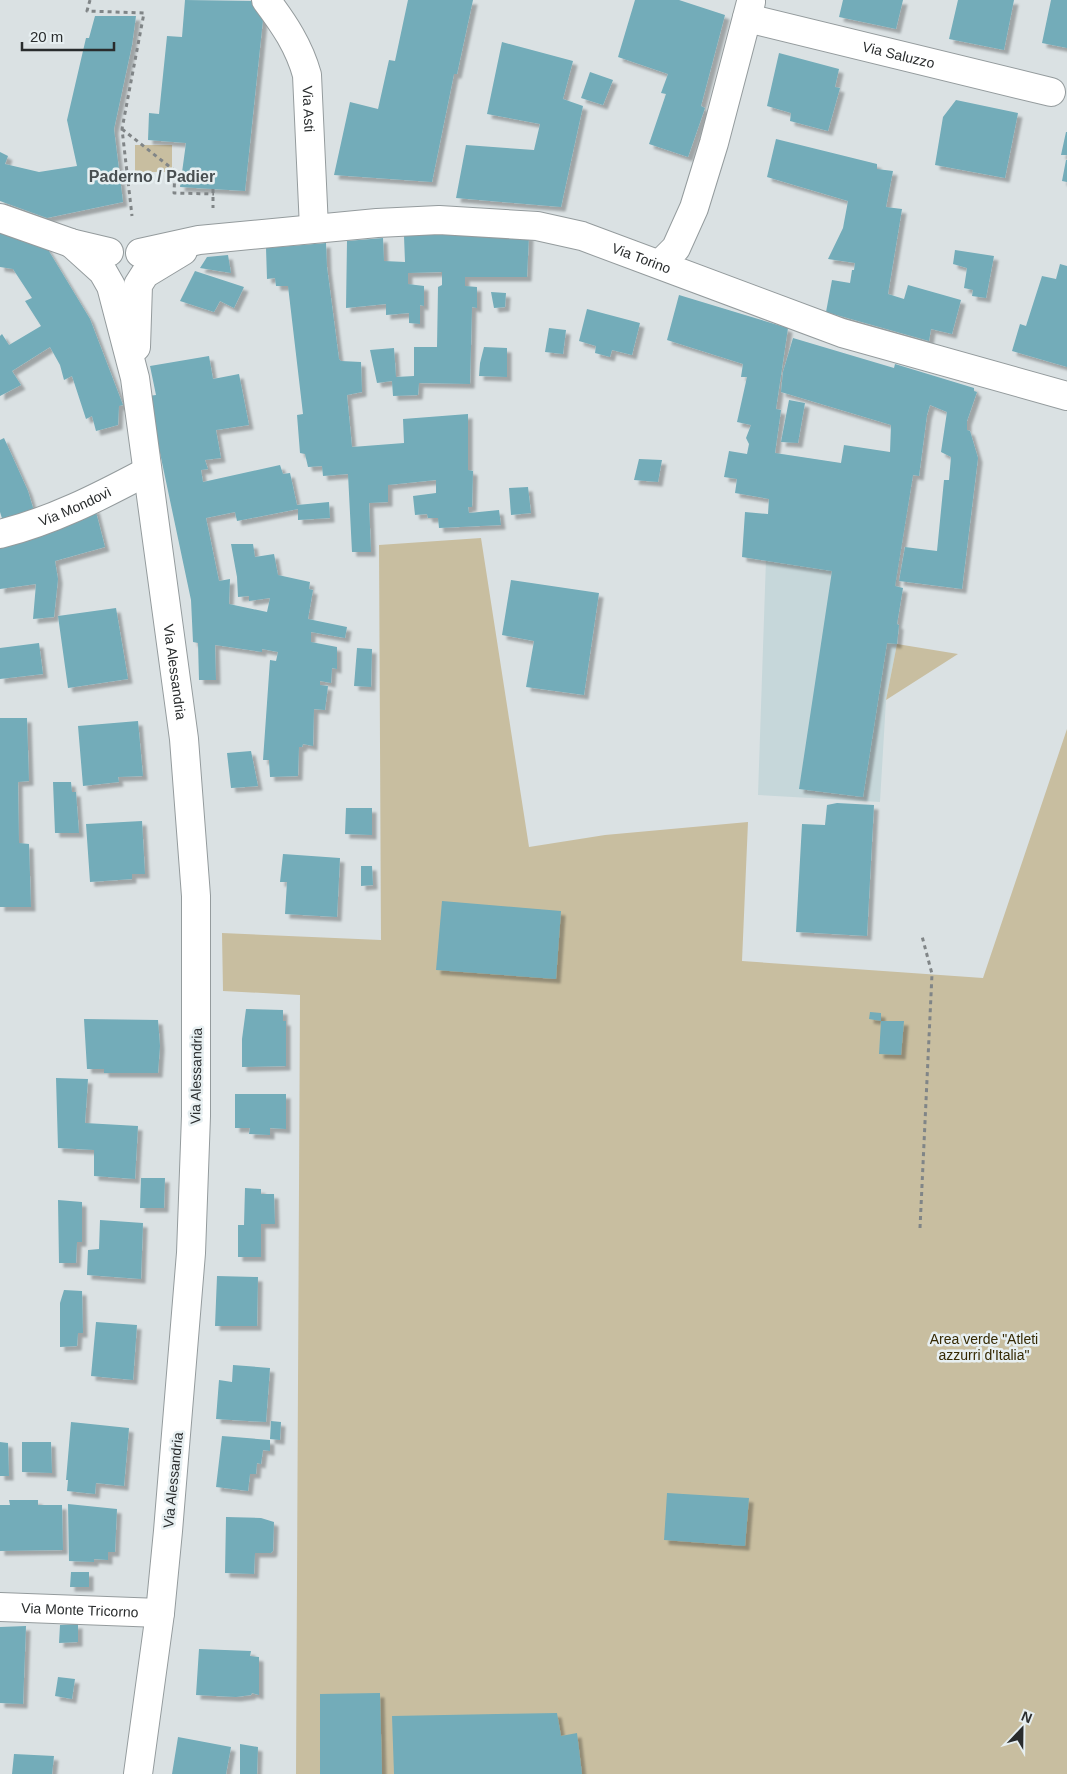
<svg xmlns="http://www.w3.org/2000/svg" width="1067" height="1774" viewBox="0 0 1067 1774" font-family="Arial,sans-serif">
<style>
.built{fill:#c6d7da}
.green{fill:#c8bea0}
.building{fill:#73acb9;filter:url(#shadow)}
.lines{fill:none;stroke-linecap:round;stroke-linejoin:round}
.minor-casing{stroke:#949b9d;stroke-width:30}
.path{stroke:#808587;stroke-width:3;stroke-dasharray:4 4;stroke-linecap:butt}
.minor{stroke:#fff;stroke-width:28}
.labels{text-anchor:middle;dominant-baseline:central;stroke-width:5;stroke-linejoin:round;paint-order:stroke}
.street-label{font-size:14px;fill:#292c2d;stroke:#e7eff1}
.park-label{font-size:14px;fill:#352903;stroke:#e7eff1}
.quarter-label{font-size:16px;font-weight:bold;fill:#494f51;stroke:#e7eff1}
</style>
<defs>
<filter id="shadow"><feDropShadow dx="4.5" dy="4.5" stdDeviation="1" flood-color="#0004"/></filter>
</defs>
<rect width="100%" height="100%" fill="#dae1e3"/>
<path class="built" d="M775 453 913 475 887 642 897 644 886 700 880 802 758 795 766 559 769 499Z"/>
<path class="green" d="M135 145H172V172H135Z
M481 538 529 847 605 835 748 822 742 961 983 978 1067 729V1774H296L300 995 223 991 222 933 381 940 379 545Z
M897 644 958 654 886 700Z"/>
<path class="building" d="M185 0 256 1 264 10 245 191 180 187 186 143 148 140 149 113 159 114 167 36 182 37Z
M408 0H473L457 74H454L432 182 334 175 350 102 378 109 389 60 395 61Z
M635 0H679L725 15 701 106 705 108 688 157 649 144 666 94 661 93 668 74 618 57Z
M843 0H903L896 29 839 17Z
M958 0H1014L1004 50 949 39Z
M1051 0H1067V48L1042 43Z
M95 16H136L132 45 114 129 123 202 47 218 0 201V152L8 156 5 164 39 172 77 166 67 120 86 38H89Z
M502 42 573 61 563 99 583 106 561 207 456 198 466 145 534 150 540 124 487 114Z
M779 53 839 69 835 87 840 88 828 131 790 121 791 113 767 106Z
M590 72 613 80 603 105 581 98Z
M956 100 1018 113 1005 178 935 165 943 117Z
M1066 132H1067V155H1061Z
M776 139 877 164V169L893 171 886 207 902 209 888 294 904 299 908 285 961 300 952 334 931 329 929 341 826 312 832 280 850 283 852 270H854L855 263 828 259 843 228 848 201 767 177Z
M1066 160H1067V182L1062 181Z
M0 224 41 238 90 319 123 405 119 406 118 425 96 431 92 416 86 419 72 376 64 380 60 365 50 347 12 371 21 385 0 396V336L2 334 9 345 41 326 25 301 32 298 13 269 0 267Z
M441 234 529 235 527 277H465V286L477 287V308L472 307 470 384 419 383 418 395 393 396 392 381 377 383 370 350 394 348 396 377 414 376V347H437L438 287 442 285V272L408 273V284L424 286V306L420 305V324L409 323V313L386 315V304L346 308 347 241 383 238 384 261 405 262 404 236Z
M326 243 327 267 339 359 341 361 361 362 362 392 347 395 352 447 404 443 403 419 468 414V470L473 471 472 507H468L469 513 499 510 501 525 439 528 438 518H428L427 514 415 515 413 496 436 493V480L388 485V502L369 503 371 552H352L348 474 323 476 322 466 308 467 305 454 300 453 297 415 303 414 288 286H276L275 278 267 279 266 248Z
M955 250 994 256 986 298 972 296 973 290 964 288 967 268 953 264Z
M228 255 231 273 200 268 207 257Z
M1060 264 1067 266V367L1012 351 1020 324 1026 326 1042 276 1056 279Z
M195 271 244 287 234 308 220 301 214 312 180 301Z
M491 292 506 293 505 307 494 308Z
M679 295 788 328 776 409 781 410 775 453 841 463 844 445 890 452 891 425 781 392 783 372 793 338 894 368 895 364 974 388V391L977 392 967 421V430L970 431 978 458 962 589 899 581 905 547 937 551 944 480H949L951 457 941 452 947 412 930 405 927 415 919 476 913 475 895 586 903 588 897 624 899 625 897 644 887 643 863 797 799 789 832 571 742 557 745 512 768 514 769 499 735 493 737 479 724 477 729 451 747 454 749 444 746 438 751 425 737 422 747 377H741L743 364 667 340Z
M587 309 640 323 632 355 612 350 610 357 595 353 596 346 579 341Z
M549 328 566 330 563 354 545 352Z
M484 347 507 348V377L479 376 480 363Z
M209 356 213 379 239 374 249 425 216 430 221 458 205 460 208 469 201 470 203 482 280 465 283 474 290 473 297 505 329 502 330 518 298 520V509L237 521 235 512 206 518 219 581 230 579 229 604 267 612 270 598 249 601V596L238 597 237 577 231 544H253L255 557 274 554 278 575 310 582 309 589 313 590 308 619 347 627 345 638 311 632V642L337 647V669L332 668 331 683 320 681V685L328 686 325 710 314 709 313 746 303 744 302 747H299L298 776 270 777 269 760H263L270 660 276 661 278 652 262 649V652L215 645 216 680H199L198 643 193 642 191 600 148 396 156 395 150 366Z
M789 400 805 403 798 443 781 442Z
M4 438 28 491 37 521 6 531 0 512V440Z
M639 459 662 460 658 482 634 480Z
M528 487 531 513 511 515 509 488Z
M95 508 105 547 55 561 58 579 54 617 33 619 36 584 0 589V539Z
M511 580 599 593 584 695 526 687 534 641 502 635Z
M116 608 128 679 68 688 58 616Z
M39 643 43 674 0 679V648Z
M357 648 372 649 371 687 354 686Z
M0 718H27L29 781 18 782 19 843 29 844 31 907H0Z
M138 721 143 776 118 777 119 782 83 786 78 726Z
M251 751 258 786 231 788 227 753Z
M53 782H71L72 792H76L79 833H55Z
M837 803 874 805 867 936 796 932 802 824 825 825 827 805Z
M346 808H372V835L345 834Z
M142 821 145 874H132V879L90 882 86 824Z
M283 854 340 858 337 917 285 914 287 882H280Z
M361 866H372L373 885 361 886Z
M442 901 561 911 556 979 436 970Z
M246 1009 283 1010V1021H286V1066L242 1067V1039Z
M870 1012 881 1013V1021L869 1019Z
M84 1019 158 1020 160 1046 158 1073H104V1069H87Z
M881 1021H904L901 1055 879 1054Z
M56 1078 88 1079 85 1123 138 1126 135 1179 94 1176V1150L58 1148Z
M235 1094H286V1129L270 1128V1135L249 1134 250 1128H235Z
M141 1178H165L164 1208H140Z
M245 1188 261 1189V1194H274L275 1224H261V1257H238V1225H244Z
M58 1200 82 1202V1242H77L76 1263H59Z
M100 1220 143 1223 141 1279 87 1275 88 1250 99 1249Z
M217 1276 258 1277 257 1326H215Z
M64 1290 82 1291 83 1333H78L77 1346 60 1347V1303Z
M96 1322 137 1325 133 1380 91 1376Z
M233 1365 270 1368 266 1422 216 1419 219 1380 232 1382Z
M271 1421 281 1422 280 1440 270 1439Z
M71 1422 129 1428 124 1486 96 1483 95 1494 67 1491 68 1480H66Z
M222 1436 270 1440V1451L263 1450 261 1464 257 1463 256 1474H250L248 1491 216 1487Z
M0 1442 8 1443 9 1476H0Z
M22 1442H51L52 1473 22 1472Z
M667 1493 749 1498 745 1546 664 1540Z
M9 1500H38V1505H62L63 1550 0 1551V1505H10Z
M68 1504 117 1509 115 1552H108V1560L94 1559V1562L69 1561Z
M226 1517 261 1518 274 1522 273 1551 271 1553H255L254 1574 225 1573Z
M71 1572H89V1587H70Z
M78 1624V1642L59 1643 60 1625Z
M26 1626 23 1704 0 1703V1627Z
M199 1649 251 1651 250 1656 259 1657V1695L252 1693 251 1695 236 1697 196 1695Z
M58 1677 75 1679 72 1699 55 1696Z
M380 1693 382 1774H320V1694Z
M557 1713 561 1736 577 1733 582 1774H394L392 1716Z
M178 1737 231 1747 226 1774H172Z
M240 1744 258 1747 257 1774H240Z
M14 1754 54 1756 52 1774H12Z"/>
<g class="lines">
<defs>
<g id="minor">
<path id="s1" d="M266 0C284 24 299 46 307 75L314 228"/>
<path id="s2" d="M747 18 1051 92"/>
<path d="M0 218 71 243 109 252"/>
<path id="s3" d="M71 243 103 272 111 286 135 378 184 739 196 896V1116L191 1253 168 1531 160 1613 138 1774"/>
<path id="s4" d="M140 253 199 240 377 223 439 220 537 226 582 236 842 333 1067 396"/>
<path d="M660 264 676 248 694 208 714 143 751 2"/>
<path d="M136 347 138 285 145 274 183 251"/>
<path id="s5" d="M0 534C52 521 99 497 146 472"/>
<path id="s6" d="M0 1607 160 1613"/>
</g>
</defs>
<use href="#minor" class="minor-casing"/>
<path class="path" d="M90 0 87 11 144 13 122 129 132 216
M122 129 175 171 174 193 214 194
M213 189V208
M920 1228 932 974 922 936"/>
<use href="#minor" class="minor"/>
</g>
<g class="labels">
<g class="street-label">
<text stroke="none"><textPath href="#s2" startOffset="156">Via Saluzzo</textPath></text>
<text stroke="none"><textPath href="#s1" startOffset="120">Via Asti</textPath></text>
<text stroke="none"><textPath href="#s4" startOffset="509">Via Torino</textPath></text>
<text stroke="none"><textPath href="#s5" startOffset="80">Via Mondovì</textPath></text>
<text stroke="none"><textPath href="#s3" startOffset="451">Via Alessandria</textPath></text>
<text transform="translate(196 1076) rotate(-89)">Via Alessandria</text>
<text transform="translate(173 1480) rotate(-84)">Via Alessandria</text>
<text stroke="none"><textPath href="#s6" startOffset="80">Via Monte Tricorno</textPath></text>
</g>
<g class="park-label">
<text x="984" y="1339">Area verde "Atleti<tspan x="984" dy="16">azzurri d'Italia"</tspan></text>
</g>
<g class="quarter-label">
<text x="152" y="176">Paderno / Padier</text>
</g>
</g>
<g transform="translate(1022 1729) rotate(22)" stroke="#e7eff1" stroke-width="4" paint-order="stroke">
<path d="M0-4L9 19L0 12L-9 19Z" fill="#292c2d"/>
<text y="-8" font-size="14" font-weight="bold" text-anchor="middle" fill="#292c2d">N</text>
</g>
<path d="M22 42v8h92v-8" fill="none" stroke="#292c2d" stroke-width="2.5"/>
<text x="30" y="42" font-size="15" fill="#292c2d" stroke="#e7eff1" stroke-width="4" paint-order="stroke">20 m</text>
</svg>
